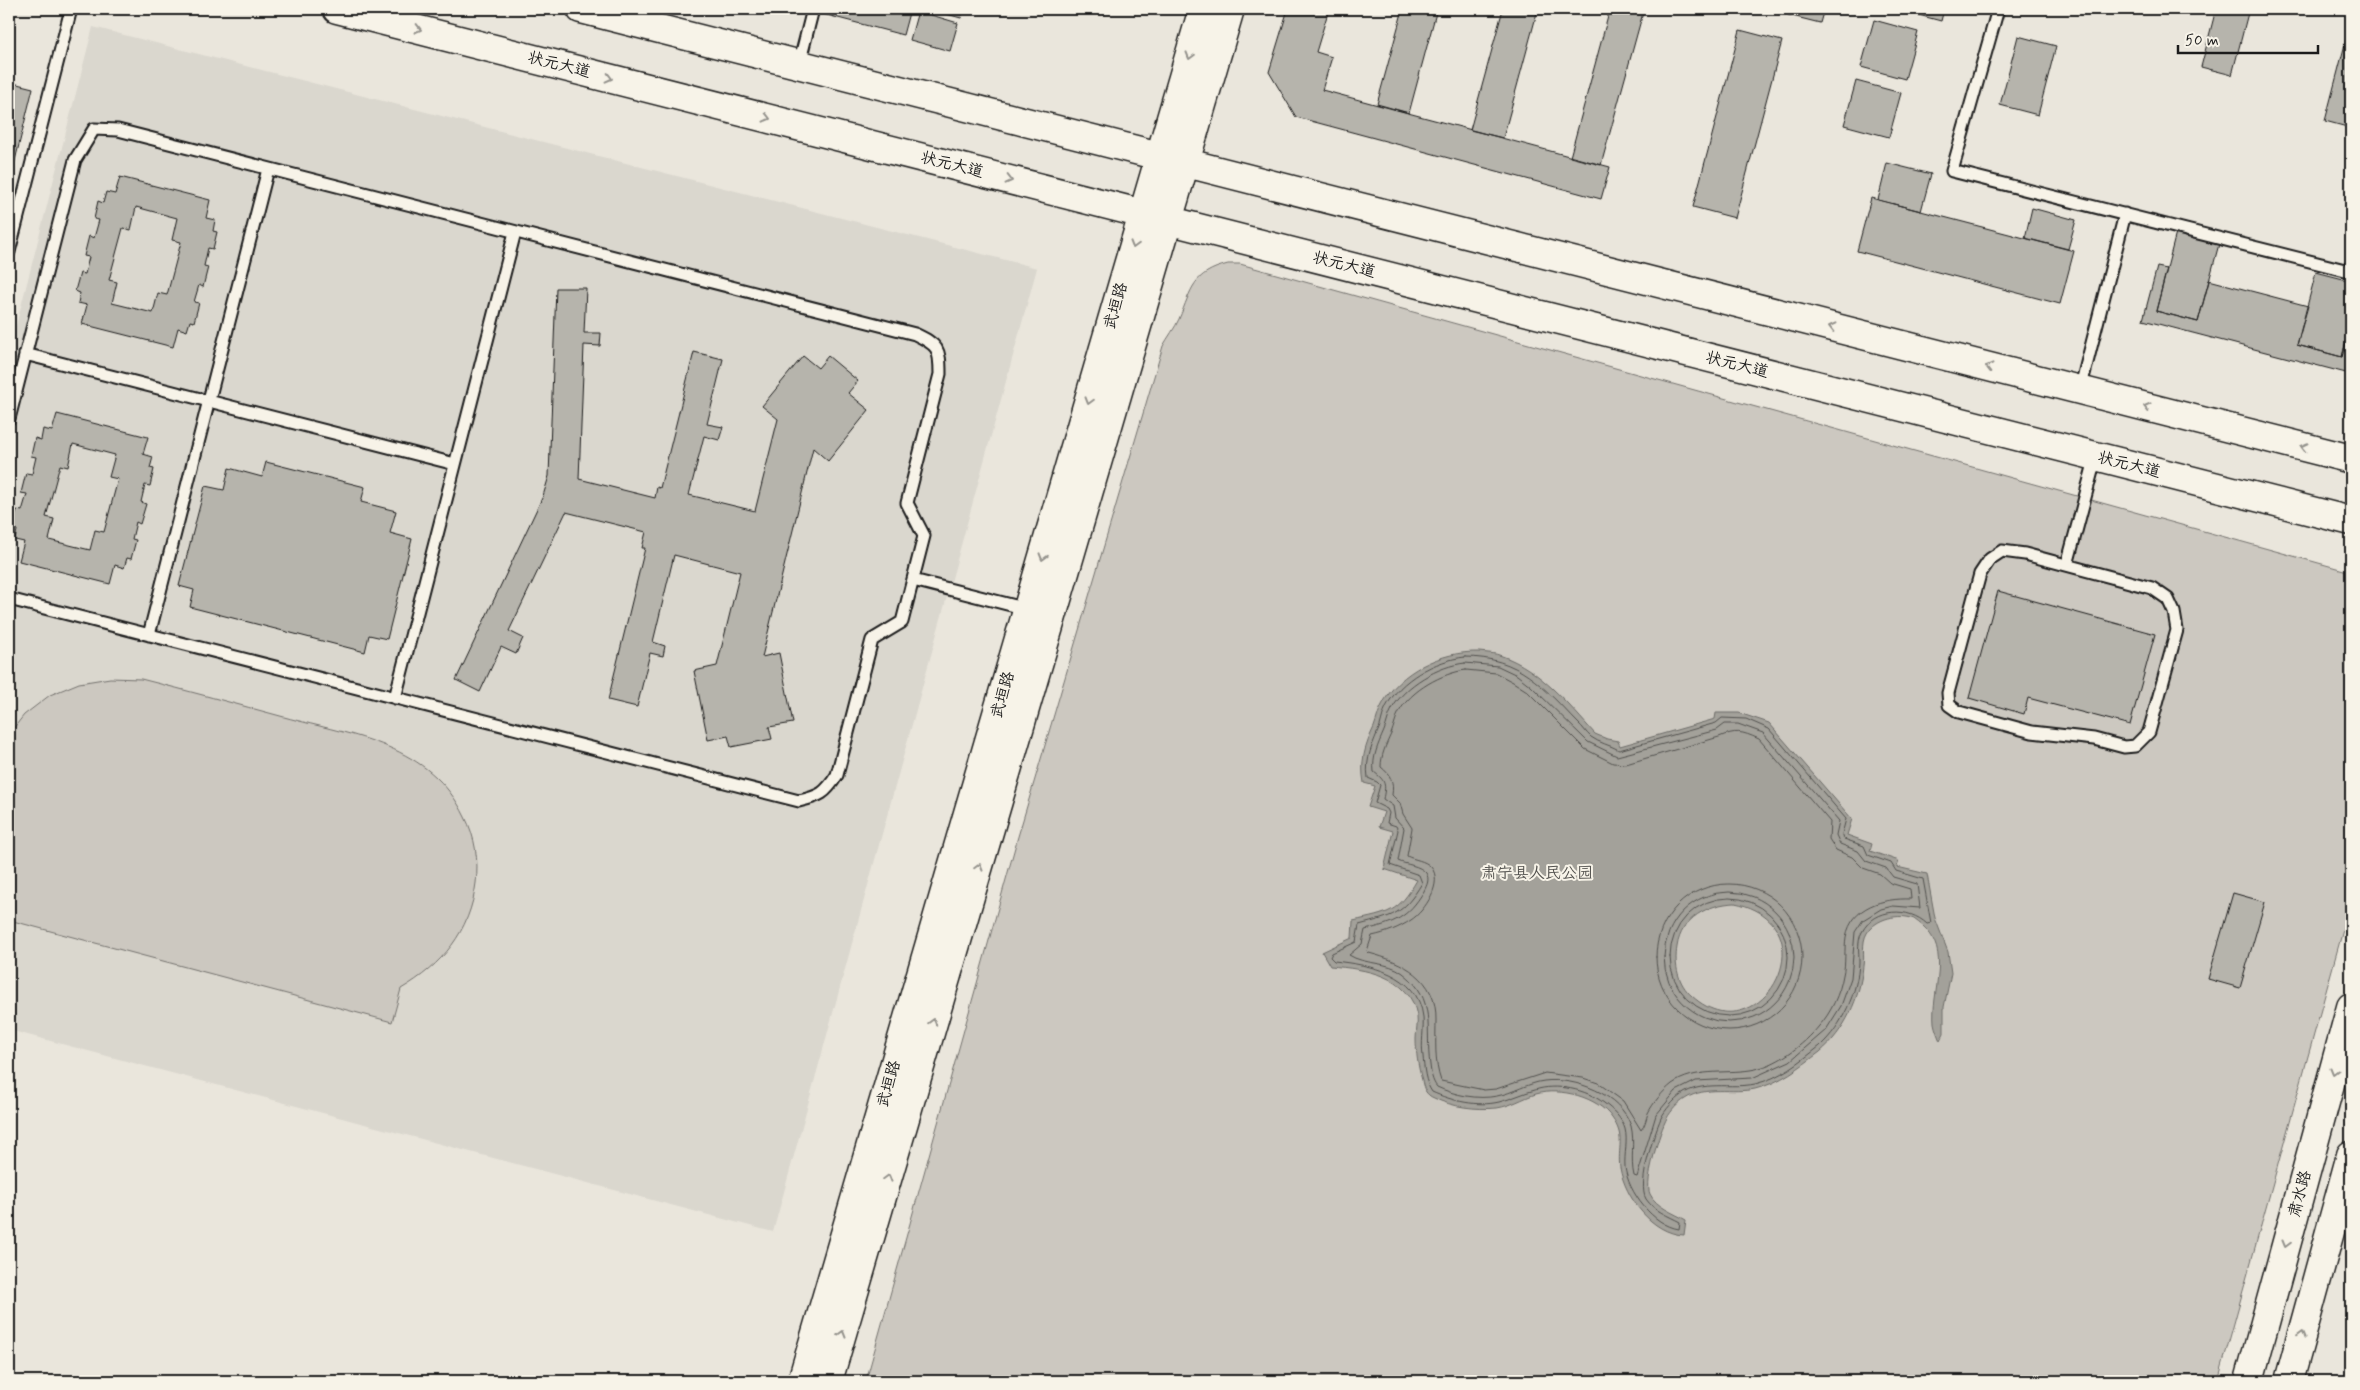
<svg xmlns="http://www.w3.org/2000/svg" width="2360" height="1390" viewBox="0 0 2360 1390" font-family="Mynerve,'LXGW WenKai TC',sans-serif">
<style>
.built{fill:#dad7ce}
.green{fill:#ccc8c0;stroke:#74726e}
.water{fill:#a3a19a;stroke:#6d6c68;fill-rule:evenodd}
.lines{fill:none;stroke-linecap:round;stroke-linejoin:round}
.shore{stroke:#52514e;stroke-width:1}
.building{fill:#b6b4ac;stroke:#1c1c1c;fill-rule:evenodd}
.lane-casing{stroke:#1c1c1c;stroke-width:15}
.secondary-casing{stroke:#1c1c1c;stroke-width:31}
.lane{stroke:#f7f3e8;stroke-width:11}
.secondary{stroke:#f7f3e8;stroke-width:28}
.oneway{stroke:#94928c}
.labels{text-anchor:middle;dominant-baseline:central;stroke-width:4;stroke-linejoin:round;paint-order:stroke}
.street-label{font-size:16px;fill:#1c1c1c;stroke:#f7f3e8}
.park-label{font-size:16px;fill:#51504d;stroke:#f7f3e8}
</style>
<rect width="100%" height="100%" fill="#eae6dc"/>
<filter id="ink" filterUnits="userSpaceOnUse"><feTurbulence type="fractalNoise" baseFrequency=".02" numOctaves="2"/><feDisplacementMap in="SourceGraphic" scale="10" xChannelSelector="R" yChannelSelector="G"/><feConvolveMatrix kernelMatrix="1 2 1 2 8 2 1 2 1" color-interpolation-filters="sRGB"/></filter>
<g filter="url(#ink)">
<path class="built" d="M93 27 1037 268 773 1232 9 1030V353Z"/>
<path class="green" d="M1228 264H1240L2351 572V901L2218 1381H866L1017 840 1163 346C1168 337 1175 328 1179 319 1192 289 1192 273 1228 264Z
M110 678 141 679C189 691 236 704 284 717 354 736 430 744 465 817 475 836 479 861 476 883 470 932 442 965 401 989L392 1022 9 920V898L13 883 9 878V734L24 715 50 695 79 683Z"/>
<path class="water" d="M1479 652C1487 653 1495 653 1502 656 1540 669 1569 705 1595 734L1607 739 1618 741 1620 746 1715 719 1716 713H1739L1769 723 1852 819 1847 835 1872 844 1870 851 1899 861 1897 867 1927 874 1935 918 1948 952 1951 973 1944 1007V1033L1940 1041C1938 1036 1935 1029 1934 1023 1931 991 1952 952 1923 926 1920 924 1917 921 1914 919 1899 913 1876 918 1867 933 1861 943 1865 956 1863 966 1860 998 1845 1031 1820 1052 1800 1067 1780 1083 1755 1089 1732 1094 1706 1085 1685 1099 1678 1103 1671 1111 1667 1118 1660 1130 1644 1182 1650 1194 1656 1207 1674 1213 1686 1220L1684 1235C1652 1234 1625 1197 1620 1168 1617 1148 1626 1137 1612 1118 1598 1097 1560 1087 1536 1094 1523 1098 1511 1106 1497 1108 1476 1110 1452 1107 1434 1098 1426 1095 1423 1088 1422 1080 1418 1067 1416 1053 1416 1039 1416 1032 1418 1024 1417 1016 1410 975 1365 969 1330 966L1322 952 1352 938 1353 921C1389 913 1398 913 1417 880L1384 869 1393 831 1379 827 1384 812 1368 807 1375 786 1364 783C1360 762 1365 746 1374 727 1377 719 1378 712 1382 705 1399 671 1442 651 1479 652ZM1735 903C1834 924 1760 1058 1692 996 1678 984 1674 965 1677 947 1681 918 1708 904 1735 903Z"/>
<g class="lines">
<path class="shore" d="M1465 657C1520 657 1542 686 1578 723 1583 727 1586 733 1591 737 1599 743 1610 745 1619 750L1716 723 1722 718 1746 719 1769 729 1846 819 1842 834 1844 839 1864 846 1868 855 1891 863 1896 871 1923 879 1931 923 1927 924C1909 907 1875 907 1862 932 1857 941 1859 952 1859 962 1858 992 1842 1026 1820 1046 1800 1062 1780 1078 1755 1084 1731 1089 1702 1080 1681 1095 1674 1100 1665 1110 1661 1118 1654 1134 1637 1184 1646 1199 1654 1211 1669 1216 1680 1222L1679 1229C1653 1225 1628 1192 1625 1167 1624 1154 1628 1141 1625 1129 1622 1118 1612 1109 1604 1103 1586 1089 1556 1083 1535 1090 1523 1093 1511 1099 1499 1102 1478 1107 1452 1101 1432 1092 1425 1082 1424 1068 1423 1056 1421 1043 1424 1030 1423 1017 1418 973 1370 965 1334 961L1330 957 1332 953 1356 942 1359 925C1393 916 1403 915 1422 883L1419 875 1390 865 1398 830 1396 826 1387 823 1389 813 1387 809 1375 803 1380 785 1377 782 1368 778C1365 758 1373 744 1380 726 1382 719 1383 713 1386 707 1400 680 1435 660 1465 657Z
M1465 663 1498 666 1517 675 1531 686 1588 742 1617 756 1717 730 1725 724H1738L1763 733 1839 821 1836 835 1840 844 1858 851 1866 861 1886 868 1893 877 1917 884 1920 908 1893 906 1881 909 1863 920 1855 932 1851 978 1841 1006 1826 1030 1790 1061 1752 1078 1696 1081 1676 1091 1656 1115 1637 1177 1634 1176C1630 1159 1635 1142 1631 1126 1621 1094 1575 1077 1544 1081 1528 1083 1513 1093 1497 1096 1478 1100 1454 1095 1437 1087 1432 1081 1431 1073 1430 1065 1425 1029 1437 999 1403 973 1388 961 1364 965 1349 955L1362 944 1365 930C1394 923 1408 918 1424 891 1427 885 1430 879 1426 873 1420 865 1406 865 1398 861L1404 828 1395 818 1393 806 1383 799C1386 785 1386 781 1374 772 1372 757 1378 745 1384 731 1387 724 1388 716 1392 709 1405 685 1438 666 1465 663Z
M1466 670 1496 673 1513 682 1527 691 1585 749 1613 763 1626 764 1719 737C1736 730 1741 731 1759 739L1830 822 1829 839 1836 850 1852 857 1863 868 1880 874 1890 883 1910 889 1911 899C1883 898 1852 906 1846 937 1844 950 1846 963 1843 975 1840 993 1831 1013 1819 1026 1804 1045 1775 1067 1750 1070 1724 1074 1695 1068 1672 1084 1663 1091 1653 1103 1648 1113 1646 1119 1645 1126 1641 1130L1623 1101 1598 1083 1583 1078 1545 1073 1496 1089 1484 1090 1441 1081C1434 1062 1436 1040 1436 1020 1437 978 1403 962 1369 953L1367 951 1372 936C1386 933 1399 928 1411 920 1425 911 1444 882 1431 867 1425 860 1414 860 1407 856L1412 828 1403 814 1400 803 1392 795C1394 782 1391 775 1381 767 1381 755 1386 745 1391 734 1394 727 1395 719 1399 712 1411 690 1442 673 1466 670Z
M1656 957a73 73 0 1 1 146 0a73 73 0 1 1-146 0Z
M1664 957a65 65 0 1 1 130 0a65 65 0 1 1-130 0Z
M1670 957a59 59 0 1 1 118 0a59 59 0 1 1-118 0Z"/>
</g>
<path class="building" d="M820 9H910L903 35 819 13Z
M928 9H964L961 18Z
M1288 9H1329L1316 52 1332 57 1322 90 1610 167 1601 199 1296 117 1269 72Z
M1403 9H1437L1409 113 1377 104Z
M1503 9H1538L1503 138 1470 130Z
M1610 9H1644L1601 165 1570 157Z
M1790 9H1824L1820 23 1788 15Z
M1896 9H1944L1941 21Z
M2216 9H2249L2232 75 2201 67Z
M918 11 958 23 950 51 910 40Z
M1874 20 1918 32 1905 79 1861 67Z
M2351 21V128L2325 121Z
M1740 30 1782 41 1735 218 1693 207Z
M2018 36 2056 46 2038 115 2000 105Z
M1856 81 1901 93 1889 137 1844 125Z
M9 82 33 88 9 185Z
M1887 163 1931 174 1921 211 1878 200Z
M120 177 210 200 206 218 215 220 213 231 217 232 213 249 208 248 204 266 208 267 203 287 199 285 194 302 199 303 194 322 190 321 187 331 178 328 173 347 82 324 87 305 78 303 80 293 75 291 80 273 85 274 89 257 84 256 89 236 94 238 99 220 94 219 98 201 103 203 106 192 115 194ZM136 207 177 218 172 240 181 242 167 295 158 293 153 313 112 303 117 282 109 280 123 228 131 230Z
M1871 198 2074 251 2060 304 1857 251Z
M2032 208 2076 220 2068 249 2025 238Z
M2176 233 2219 244 2198 322 2156 311Z
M2157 267 2167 269 2156 311 2198 322 2209 280 2308 306 2297 345 2342 357 2351 322V354L2346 373 2143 320Z
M2316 272 2351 281V322L2342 357 2297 345Z
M556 288H586L584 333H601L600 346 584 345 579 479 655 498 657 487 660 488 694 352 723 359 707 424 723 427 719 440 704 436 689 495 755 511 778 419 762 406 803 356 818 368 828 356 858 381 848 393 869 410 828 461 813 448 762 657 779 653 793 723 769 727 772 739 731 747 728 736 708 740 694 671 717 666 740 572 674 555 653 642 665 646 663 656 650 653 637 707 608 700 645 548H642L646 532 566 512 509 631 523 638 516 654 501 647 480 692 456 680 543 496 549 476Z
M57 414 148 437 143 454 153 457 150 468 154 469 150 486 145 485 141 502 146 504 140 524 136 522 132 539 136 540 131 559 127 558 124 568 115 565 110 584 19 561 24 542 15 540 17 530 12 528 17 510 22 511 27 494 21 493 26 473 32 474 36 457 31 456 35 438 41 440 43 429 52 431ZM73 444 115 455 109 477 118 479 104 532 95 530 90 550 49 540 54 519 46 517 60 465 68 467Z
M266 462 365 487 361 502 396 511 390 533 412 539 387 639 369 635 365 652 190 607 194 590 179 586 205 486 224 490 229 468 262 477Z
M1998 591 2155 634 2130 725 2028 698 2024 714 1969 698Z
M2233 893 2265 902 2240 988 2208 979Z"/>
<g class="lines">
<defs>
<path id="lane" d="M1998 9 1952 171 2345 270H2351
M799 64 813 9
M9 252 71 9
M25 354 455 464
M2080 390 2125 214
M9 419 75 160 94 129 118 130 915 334C938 345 940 348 940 374L907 503 924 536 902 622 872 640 837 775C825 794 820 796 799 801L9 599
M2002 551 2025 554 2152 588 2168 599 2174 612 2177 630 2149 732 2135 746 2124 747 2094 739 2032 732 1959 712 1949 705 1948 693 1980 574 1990 559Z
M2067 565 2096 456
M913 580 1027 609
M149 635 268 169
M395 698 515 232"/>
<path id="secondary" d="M337 9 2351 521
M581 9 2351 459
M802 1381 1203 9
M828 1381 1230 9
M2249 1381 2351 1007
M2289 1381 2351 1155"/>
</defs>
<use href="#lane" class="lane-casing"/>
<use href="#secondary" class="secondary-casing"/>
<use href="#lane" class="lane"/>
<use href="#secondary" class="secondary"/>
</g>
<defs><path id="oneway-chevron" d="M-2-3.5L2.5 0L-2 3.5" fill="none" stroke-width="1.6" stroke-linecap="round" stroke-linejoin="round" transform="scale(1.25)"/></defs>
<g class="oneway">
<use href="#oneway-chevron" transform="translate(418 29) rotate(14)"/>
<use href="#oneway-chevron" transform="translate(1190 56) rotate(106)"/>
<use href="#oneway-chevron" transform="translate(609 78) rotate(14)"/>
<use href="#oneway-chevron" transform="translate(767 118) rotate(14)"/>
<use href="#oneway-chevron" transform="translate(1009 180) rotate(14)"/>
<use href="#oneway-chevron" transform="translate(1134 245) rotate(106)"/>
<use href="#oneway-chevron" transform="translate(1832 327) rotate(-166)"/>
<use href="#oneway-chevron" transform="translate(1989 367) rotate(-166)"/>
<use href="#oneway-chevron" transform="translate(1089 401) rotate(106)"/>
<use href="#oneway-chevron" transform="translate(2147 407) rotate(-166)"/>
<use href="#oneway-chevron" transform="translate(2304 447) rotate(-166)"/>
<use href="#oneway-chevron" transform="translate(1043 557) rotate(106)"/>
<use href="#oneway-chevron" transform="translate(979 867) rotate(-74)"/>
<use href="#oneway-chevron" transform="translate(933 1022) rotate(-74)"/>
<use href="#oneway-chevron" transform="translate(2334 1071) rotate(105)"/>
<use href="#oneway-chevron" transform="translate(888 1178) rotate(-74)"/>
<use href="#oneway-chevron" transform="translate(2286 1244) rotate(105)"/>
<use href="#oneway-chevron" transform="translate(842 1334) rotate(-74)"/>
<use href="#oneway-chevron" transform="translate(2302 1334) rotate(-75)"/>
</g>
</g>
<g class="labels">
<g class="street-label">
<text transform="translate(559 65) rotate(14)">状元大道</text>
<text transform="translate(952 165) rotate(14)">状元大道</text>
<text transform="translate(1344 265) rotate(14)">状元大道</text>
<text transform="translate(1116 306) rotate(-74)">武垣路</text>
<text transform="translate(1737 365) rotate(14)">状元大道</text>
<text transform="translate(2129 465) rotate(14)">状元大道</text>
<text transform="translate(1003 695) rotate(-74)">武垣路</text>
<text transform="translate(889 1084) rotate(-74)">武垣路</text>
<text transform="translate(2300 1194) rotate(-75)">肃水路</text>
</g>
<g class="park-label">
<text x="1537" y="873">肃宁县人民公园</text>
</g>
</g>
<rect width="2360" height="1390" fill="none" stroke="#f7f3e8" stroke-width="30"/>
<rect x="15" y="15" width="2330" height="1360" fill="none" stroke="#1c1c1c" stroke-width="2" filter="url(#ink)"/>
<path d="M2178 45v8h140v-8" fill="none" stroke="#1c1c1c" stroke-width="2.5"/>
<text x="2185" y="45" font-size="15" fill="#1c1c1c" stroke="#f7f3e8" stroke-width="4" paint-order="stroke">50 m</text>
</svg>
